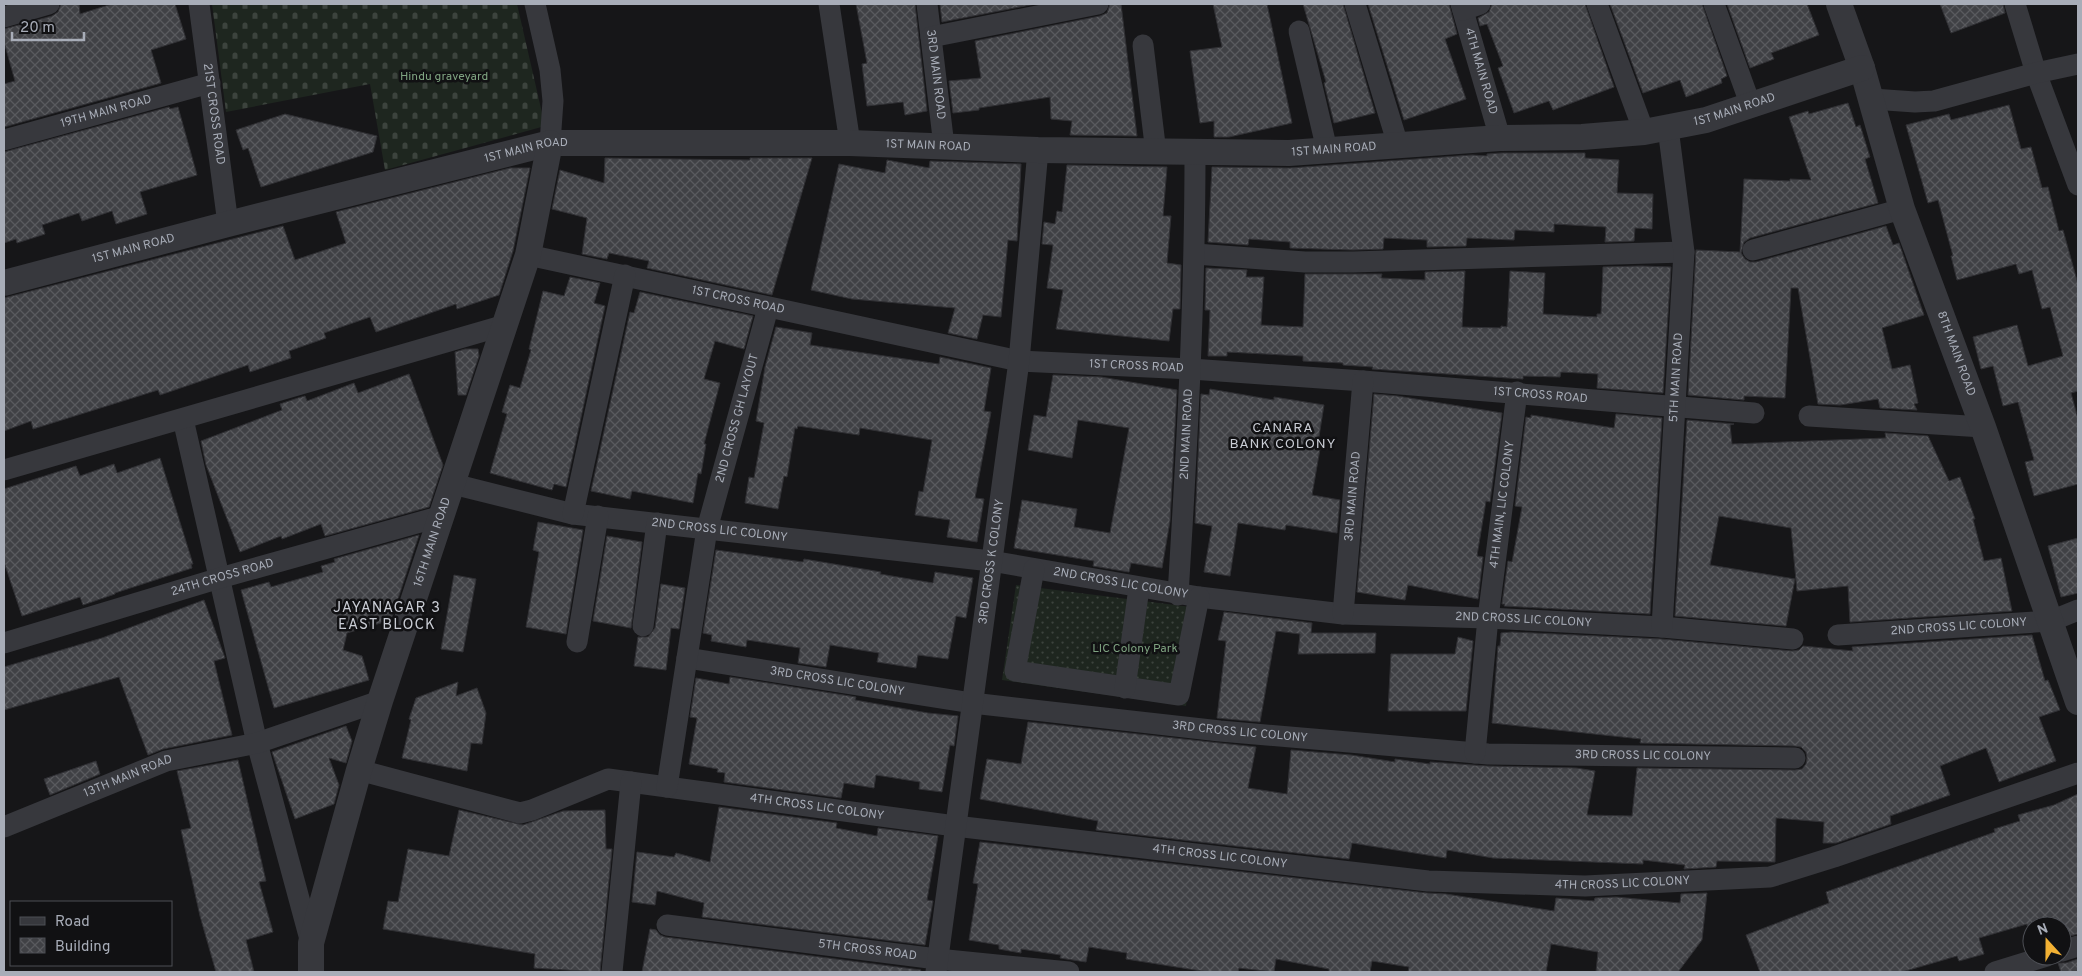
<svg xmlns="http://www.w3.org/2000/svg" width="2082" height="976" viewBox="0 0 2082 976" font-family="Overpass,sans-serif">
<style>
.cemetery{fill:url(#cemetery-stones)}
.garden{fill:url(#garden-dots)}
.building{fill:url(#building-cross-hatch);stroke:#303034}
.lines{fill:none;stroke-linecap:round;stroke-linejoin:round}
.minor{stroke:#37383d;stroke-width:21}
.tertiary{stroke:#37383d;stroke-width:26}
.labels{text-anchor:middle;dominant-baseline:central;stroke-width:5;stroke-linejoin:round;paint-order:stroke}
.street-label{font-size:12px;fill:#a8adb8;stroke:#111113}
.park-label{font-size:12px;fill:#7fa381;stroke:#111113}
.neighbourhood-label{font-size:14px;letter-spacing:1px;fill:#c9ccd4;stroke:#111113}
.quarter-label{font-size:15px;letter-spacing:1px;fill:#c9ccd4;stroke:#111113}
</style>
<defs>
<pattern id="cemetery-stones" width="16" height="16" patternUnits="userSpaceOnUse" patternTransform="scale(1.25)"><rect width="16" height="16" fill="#1e261f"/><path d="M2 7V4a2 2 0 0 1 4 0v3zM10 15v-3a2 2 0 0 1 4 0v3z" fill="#3c433d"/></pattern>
<pattern id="garden-dots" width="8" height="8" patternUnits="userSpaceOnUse" patternTransform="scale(1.25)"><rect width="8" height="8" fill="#1e261f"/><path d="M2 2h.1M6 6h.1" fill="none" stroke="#3c433d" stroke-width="1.8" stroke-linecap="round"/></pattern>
<pattern id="building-cross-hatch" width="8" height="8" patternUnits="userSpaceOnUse" patternTransform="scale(1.25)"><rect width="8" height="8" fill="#404145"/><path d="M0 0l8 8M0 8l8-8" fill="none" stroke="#595a5e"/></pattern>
</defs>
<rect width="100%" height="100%" fill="#161618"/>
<path class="cemetery" d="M212 4H517L545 126 385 170 370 84 226 112Z"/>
<path class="garden" d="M1016 585 1199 608 1186 706 1002 680Z"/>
<path class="building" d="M61 4H79L80 14 112 4H175L186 39 151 50 161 83 4 127V84L15 81 4 42V29L52 16 58 12Z
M856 4H915L927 111 905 115 903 102 867 106 862 64 867 63Z
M940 4H1035L942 22Z
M1110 4H1121L1137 136 1070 135 1072 121 1051 119 1050 97 979 108V110L953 113 949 81 981 78 975 41 1100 16 1107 13Z
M1213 4H1267L1292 123 1229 137H1214V121L1200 123 1190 51 1222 47Z
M1303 4H1343L1375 113 1334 123 1324 83 1326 82Z
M1368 4H1449L1457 34 1445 39 1466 99 1404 120Z
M1492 4H1585L1614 87 1553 110 1549 101 1514 113 1498 68 1503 66 1487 24 1480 26 1478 18 1489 12Z
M1610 4H1702L1727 76 1721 79 1722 83 1686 97 1680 80 1643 93Z
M1727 4H1807L1819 35 1771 53 1774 59 1750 68Z
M1940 4H2003L2005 13 1951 33Z
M1848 103 1856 127 1860 125 1870 157 1865 159 1878 203 1750 238 1744 242 1741 253 1745 259 1750 262H1756L1886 226 1893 245 1899 243 1924 315 1882 328 1892 369 1910 365 1918 403 1914 404 1917 410 1880 408 1878 399 1840 405 1818 404 1798 288H1791L1785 398 1744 396V400L1688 395 1696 250 1740 252 1744 179 1790 181V179L1811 180 1789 117 1808 111 1809 114Z
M2009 105 2021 149 2031 147 2042 188 2048 187 2059 231 2063 230 2078 284V391L2071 393 2078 419V484L2034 496 2025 462 2034 460 2018 402 2003 406 1993 366 1981 369 1973 337 2017 325 2028 366 2063 356 2050 307 2042 309 2032 270 2019 274 2016 264 1957 280 1951 256H1953L1938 200 1928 203 1906 125 1949 114 1951 120Z
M169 107 170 109 178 107 197 175 140 192 147 214 116 224 112 211 82 221 79 213 42 225 45 234 17 243 16 239 4 243V152Z
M285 114 377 136 373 152 261 187 248 148 243 150 236 130Z
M1501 153H1585V158L1619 160 1617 193 1653 194 1652 229 1635 228 1634 241 1605 242 1606 227 1554 224V232L1515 230 1514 240 1467 238 1466 246 1427 247V240L1384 238 1383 249 1353 250 1290 248V242L1249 239 1248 245 1208 242 1212 167 1290 168 1472 155 1487 156V154Z
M605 158 750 160V158H812L772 295 647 268 649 261 609 253 607 259 582 254 587 218 552 209 560 170 604 183Z
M887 160 929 168 930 161 1021 164 1017 241 1008 240 1001 317 983 315 977 339 948 333 955 308 852 299 811 290 839 164 885 173Z
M1067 165 1167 167 1163 216H1171L1167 263 1181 265 1180 309H1173L1169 341 1056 329 1063 290 1047 288 1053 245 1042 244 1044 222 1055 224 1057 211 1062 212Z
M510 168H530L513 251 499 295 457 309 456 304 376 332 370 317 324 333 326 338 289 351 291 358 250 372 248 365 160 395 158 390 33 429 31 421 4 431V298L283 226 295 260 346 243 336 212Z
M1641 266 1671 267 1663 393 1597 388 1598 374 1561 372 1560 377 1523 376V379L1372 369 1373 367 1343 365V363L1303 361V356L1227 352V356H1208L1210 310H1205L1206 268 1247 270 1246 277H1264L1261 325 1303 327 1305 274H1382L1381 278 1425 280V272L1465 271 1462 327 1501 328V326L1507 327 1510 271 1545 273 1543 314 1597 317V314H1601L1603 267Z
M570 277 600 283 594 303 605 306 566 487 554 484 552 490 490 473 507 414 502 412 510 385 520 388 531 350 529 349 543 291 564 296Z
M640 292 753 316 744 349 715 341 704 379 720 383 704 444H706L701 474 698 473 693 503 632 491 630 499 591 491 630 312 634 313Z
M776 327 812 333 810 345 939 364 940 357 991 368 984 411 991 412 975 498 984 499 977 542 947 537 950 520 915 515 919 491 923 492 932 440 860 428 859 435 798 426 797 429 795 428 787 477 784 476 778 509 745 503 749 477 754 478 764 423 756 421 765 367Z
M465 349H478L479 356 466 395H458L455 352Z
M409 374 443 465 429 507 325 536 321 524 282 539 281 536 240 552 206 465 201 441 282 410 280 404 298 398 305 396 307 401 354 383 358 393Z
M1053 375 1101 377 1177 390 1170 521 1162 568 1131 563 1129 572 1093 566 1094 561 1014 548 1022 500 1077 509 1074 527 1110 533 1129 428 1078 420 1072 458 1028 450 1034 415 1046 417Z
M1210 389 1274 400V397L1324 405 1317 449H1320L1312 495 1340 500 1337 533 1286 525 1285 530 1238 523 1230 576 1204 572 1212 526 1195 523 1201 394 1209 395Z
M1374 394 1397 396 1502 413 1490 502 1486 501 1477 556 1483 557 1478 599 1408 585 1405 600 1357 592Z
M1616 414 1662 418 1650 614 1504 606 1505 604H1502L1508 561 1512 562 1522 507 1515 506 1526 417 1531 418V415L1614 428Z
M1687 420 1734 424 1730 425 1732 444 1886 438 1885 433 1928 436 1949 481 1960 477 1975 519H1973L1984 561 2001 558 2012 611 1850 622 1848 586 1797 591 1791 528 1719 516 1710 565 1795 579 1786 626 1675 616Z
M160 458 193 564H191L192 568 115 593V594L83 605 80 597 22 616 4 562V489L76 466 80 476 114 464 117 473Z
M538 522 583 530 566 634 526 627 539 552 533 550Z
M419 535 391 620 347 633 343 650 362 656 369 680 274 708 241 590 269 582 271 587 323 572 321 566 335 562 334 559Z
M607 536 642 542 631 628 593 621Z
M2078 538V593L2061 597 2048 546Z
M716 550 803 562 804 559 881 572 880 574 933 583 935 572 973 578 966 618 956 616 948 659 918 655 916 668 877 662 879 653 830 645 826 667 798 663 800 648 747 640 746 647 711 641 712 635 703 633Z
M454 575 476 579 463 652 441 649Z
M661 584 685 588 679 629 671 628 666 670 634 666 638 637H648L655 628Z
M204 600 225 658 214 661 232 735 163 749 148 755 119 677 4 710V667L102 638Z
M1224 612 1312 623 1311 633H1376L1375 653 1298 654 1300 634 1276 631 1260 722 1217 718 1226 641 1218 640Z
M1512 632 1661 639 1792 651 1799 650 1803 646 1853 651 1852 647 2032 635 2045 681 2048 680 2060 710 2039 717 2056 761 1999 782 1986 748 1940 766 1950 795 1890 816 1891 824 1836 843H1823L1824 822 1776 818 1775 862 1717 861 1716 867 1684 869 1685 865 1643 860V864L1493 858 1447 850 1446 858 1352 843 1349 859 1096 830 1098 821 980 799 987 759 1021 764 1028 722 1256 747 1248 788 1287 794 1291 750 1351 755 1395 762V759L1430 764V762L1487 766 1576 768 1595 771 1587 815 1632 816 1637 768 1795 770 1802 769 1806 764 1807 758 1806 752 1801 747 1795 746 1640 743 1641 739 1492 723 1498 646H1500L1501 633Z
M1458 637 1473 641 1466 711H1388L1391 654H1455Z
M730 677 856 697 855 700 928 713 958 716 954 746 950 745 942 792 919 789 920 782 876 775 874 788 844 783 841 798 724 782 725 773 717 772 718 769 689 764 697 718 690 717 696 678 729 684Z
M458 682 456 696 477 688 486 713 482 744 471 743 467 771 402 758 411 720 409 719 416 698Z
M346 726 352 741 346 763 329 758 339 785 334 804 295 819 272 752Z
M238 760 266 881 259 882 273 932 246 940 254 972H216L200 916 181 830 191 828 177 771Z
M96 761 100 774 50 795 44 779Z
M2078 794V934L2062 938V926H2048L2046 921 2027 926V924L1979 938 1984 954 1959 961 1957 956 1902 972H1760L1746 935 1829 903 1826 892 1995 832 1994 829 2020 821 2018 815 2054 805Z
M719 807 837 823 836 828 877 836 878 828 938 836 927 900 933 901 925 945 702 917 704 903 657 891 655 905 632 902 637 852 674 857 676 853 710 862Z
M459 810 523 825 563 811 605 810 606 849H612L600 972 534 968 535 954 383 929 388 901 398 902 408 849 449 856Z
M980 842 1427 893 1446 894 1554 911 1556 898 1594 901 1595 898 1616 897 1680 903 1681 894 1707 893 1702 940 1678 972H1596L1598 952 1551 944 1546 972H1408L1409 967 1372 961 1370 972H1329V969L1276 959 1274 972 1239 968 1238 972H1208L1126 959 1127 953 1089 947 1086 962 1060 958 1061 955 1021 949V953L999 949V945L969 940 978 884 973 883Z
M650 929 656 930 660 935 665 937 921 970 920 972H642Z
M2078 959V972H2061L2058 963H2066Z"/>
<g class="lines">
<g class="minor">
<path id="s1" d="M199 4 228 224"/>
<path d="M535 4 550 70 553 101 550 143"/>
<path d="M829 4 850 143"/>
<path id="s2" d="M927 4 944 146"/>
<path d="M1355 4 1398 145"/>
<path id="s3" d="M1461 4 1500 138"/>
<path d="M1597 4 1644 132"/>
<path d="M1714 4 1751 106"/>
<path d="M2015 4 2036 73 2078 185"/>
<path d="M1463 10 1480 4"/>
<path d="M4 17 49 4"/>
<path d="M1299 31 1327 150"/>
<path d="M931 37 1098 4"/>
<path d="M1143 45 1156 153"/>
<path d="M1872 99 1915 102 1934 101 2036 73 2078 64"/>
<path id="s4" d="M4 140 210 83"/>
<path d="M1753 250 1902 209"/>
<path d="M1195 254 1305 262H1353L1684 252"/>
<path id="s5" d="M528 255 1019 361 1191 369 1363 381 1754 413"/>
<path d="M1809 416 1983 427"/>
<path d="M183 419 257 743 311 943"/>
<path d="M4 470 505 325"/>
<path id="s6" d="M453 484 573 514 991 561 1199 597 1343 614 1488 618 1662 627 1793 639"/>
<path d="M573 514 625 275"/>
<path d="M1034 569 1015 671 1179 695 1199 597"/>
<path id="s7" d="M1178 595C1187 447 1195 300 1195 152"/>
<path id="s8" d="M1343 614 1363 381"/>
<path d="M643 626 657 523"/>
<path id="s9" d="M1662 627 1684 252 1668 128"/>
<path id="s10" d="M1838 635 2051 621 2078 610"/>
<path d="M577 642 598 516"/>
<path id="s11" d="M4 643 220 578 442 516"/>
<path id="s12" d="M687 658 972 703 1220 731 1488 754 1795 758"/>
<path d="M1125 688 1139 588"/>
<path id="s13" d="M1475 753 1488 618 1517 392"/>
<path id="s14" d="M359 770 520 813 532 810 608 779 955 826 1428 881 1585 886 1770 877 1834 857 2078 773"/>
<path id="s15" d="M667 787 707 529 768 308"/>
<path id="s16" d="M4 827 166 761 257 743 380 701"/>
<path id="s17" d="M667 925 937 959 1069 972"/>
<path d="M2062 951 2078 946"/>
<path d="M612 972 631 782"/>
<path id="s18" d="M936 972 1019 361 1038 150"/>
<path d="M1995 972 2047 956"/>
</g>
<g class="tertiary">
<path id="s19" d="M1839 4 1862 68 1902 209 1983 427 2078 702"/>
<path id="s20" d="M4 283 228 224 550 143H850L1038 150 1289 153 1500 138 1582 137 1644 132 1706 120 1862 68"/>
<path id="s21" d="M311 972V943L359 770 380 701 528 255 550 143"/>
</g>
</g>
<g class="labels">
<g class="street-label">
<text stroke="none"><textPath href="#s3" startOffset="70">4TH MAIN ROAD</textPath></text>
<text stroke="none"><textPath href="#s2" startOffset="71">3RD MAIN ROAD</textPath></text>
<text stroke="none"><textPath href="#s20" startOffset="1752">1ST MAIN ROAD</textPath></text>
<text stroke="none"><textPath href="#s4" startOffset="106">19TH MAIN ROAD</textPath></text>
<text stroke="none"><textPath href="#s1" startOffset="111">21ST CROSS ROAD</textPath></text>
<text stroke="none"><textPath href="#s20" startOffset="942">1ST MAIN ROAD</textPath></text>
<text stroke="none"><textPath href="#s20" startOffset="1348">1ST MAIN ROAD</textPath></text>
<text stroke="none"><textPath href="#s20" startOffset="539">1ST MAIN ROAD</textPath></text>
<text stroke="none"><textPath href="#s20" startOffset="134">1ST MAIN ROAD</textPath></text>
<text stroke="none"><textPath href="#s5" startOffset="215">1ST CROSS ROAD</textPath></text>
<text stroke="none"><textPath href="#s19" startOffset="369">8TH MAIN ROAD</textPath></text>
<text stroke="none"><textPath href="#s5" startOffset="620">1ST CROSS ROAD</textPath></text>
<text stroke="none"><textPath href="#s9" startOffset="250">5TH MAIN ROAD</textPath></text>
<text stroke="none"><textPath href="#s5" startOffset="1025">1ST CROSS ROAD</textPath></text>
<text stroke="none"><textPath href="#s15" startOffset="376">2ND CROSS GH LAYOUT</textPath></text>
<text stroke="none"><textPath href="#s7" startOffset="161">2ND MAIN ROAD</textPath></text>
<text stroke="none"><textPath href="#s8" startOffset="118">3RD MAIN ROAD</textPath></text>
<text stroke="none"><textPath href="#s13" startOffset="250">4TH MAIN, LIC COLONY</textPath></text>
<text stroke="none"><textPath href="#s6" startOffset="271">2ND CROSS LIC COLONY</textPath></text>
<text stroke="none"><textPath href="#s21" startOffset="448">16TH MAIN ROAD</textPath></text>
<text stroke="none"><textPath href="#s18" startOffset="414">3RD CROSS K COLONY</textPath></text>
<text stroke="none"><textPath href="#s11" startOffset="228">24TH CROSS ROAD</textPath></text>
<text stroke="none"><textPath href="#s6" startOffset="676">2ND CROSS LIC COLONY</textPath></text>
<text stroke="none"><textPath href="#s6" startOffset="1081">2ND CROSS LIC COLONY</textPath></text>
<text stroke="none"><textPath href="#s10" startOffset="121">2ND CROSS LIC COLONY</textPath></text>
<text stroke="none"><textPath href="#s12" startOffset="152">3RD CROSS LIC COLONY</textPath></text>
<text stroke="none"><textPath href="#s12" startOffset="558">3RD CROSS LIC COLONY</textPath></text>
<text stroke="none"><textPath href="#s12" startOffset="962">3RD CROSS LIC COLONY</textPath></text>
<text stroke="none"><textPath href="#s16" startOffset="134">13TH MAIN ROAD</textPath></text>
<text stroke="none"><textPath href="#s14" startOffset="472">4TH CROSS LIC COLONY</textPath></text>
<text stroke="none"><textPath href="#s14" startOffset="878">4TH CROSS LIC COLONY</textPath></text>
<text stroke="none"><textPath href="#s14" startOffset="1282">4TH CROSS LIC COLONY</textPath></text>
<text stroke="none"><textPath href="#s17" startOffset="202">5TH CROSS ROAD</textPath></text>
</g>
<g class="park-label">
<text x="444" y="77">Hindu graveyard</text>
<text x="1135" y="649">LIC Colony Park</text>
</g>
<g class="neighbourhood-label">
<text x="1283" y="428">CANARA<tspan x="1283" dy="16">BANK COLONY</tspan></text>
</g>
<g class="quarter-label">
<text x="387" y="608">JAYANAGAR 3<tspan x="387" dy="17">EAST BLOCK</tspan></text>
</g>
</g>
<rect width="2082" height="976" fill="none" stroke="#a8adb8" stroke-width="10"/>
<rect x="10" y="901" width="162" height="65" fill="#111113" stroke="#4d4f55"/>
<rect x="20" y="917" width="25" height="8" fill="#37383d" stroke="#4d4f55"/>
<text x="55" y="926" font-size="15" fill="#a8adb8">Road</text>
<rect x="20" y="938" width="25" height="15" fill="url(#building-cross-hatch)" stroke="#4d4f55"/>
<text x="55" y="951" font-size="15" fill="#a8adb8">Building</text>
<g transform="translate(2047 941) rotate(339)"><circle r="24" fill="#111113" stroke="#4d4f55"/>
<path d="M0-4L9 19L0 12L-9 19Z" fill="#f2b134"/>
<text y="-8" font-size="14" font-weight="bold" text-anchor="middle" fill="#a8adb8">N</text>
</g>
<path d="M12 32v8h72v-8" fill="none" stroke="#a8adb8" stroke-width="2.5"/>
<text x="20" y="32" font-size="15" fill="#a8adb8" stroke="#111113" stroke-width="4" paint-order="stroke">20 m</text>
</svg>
